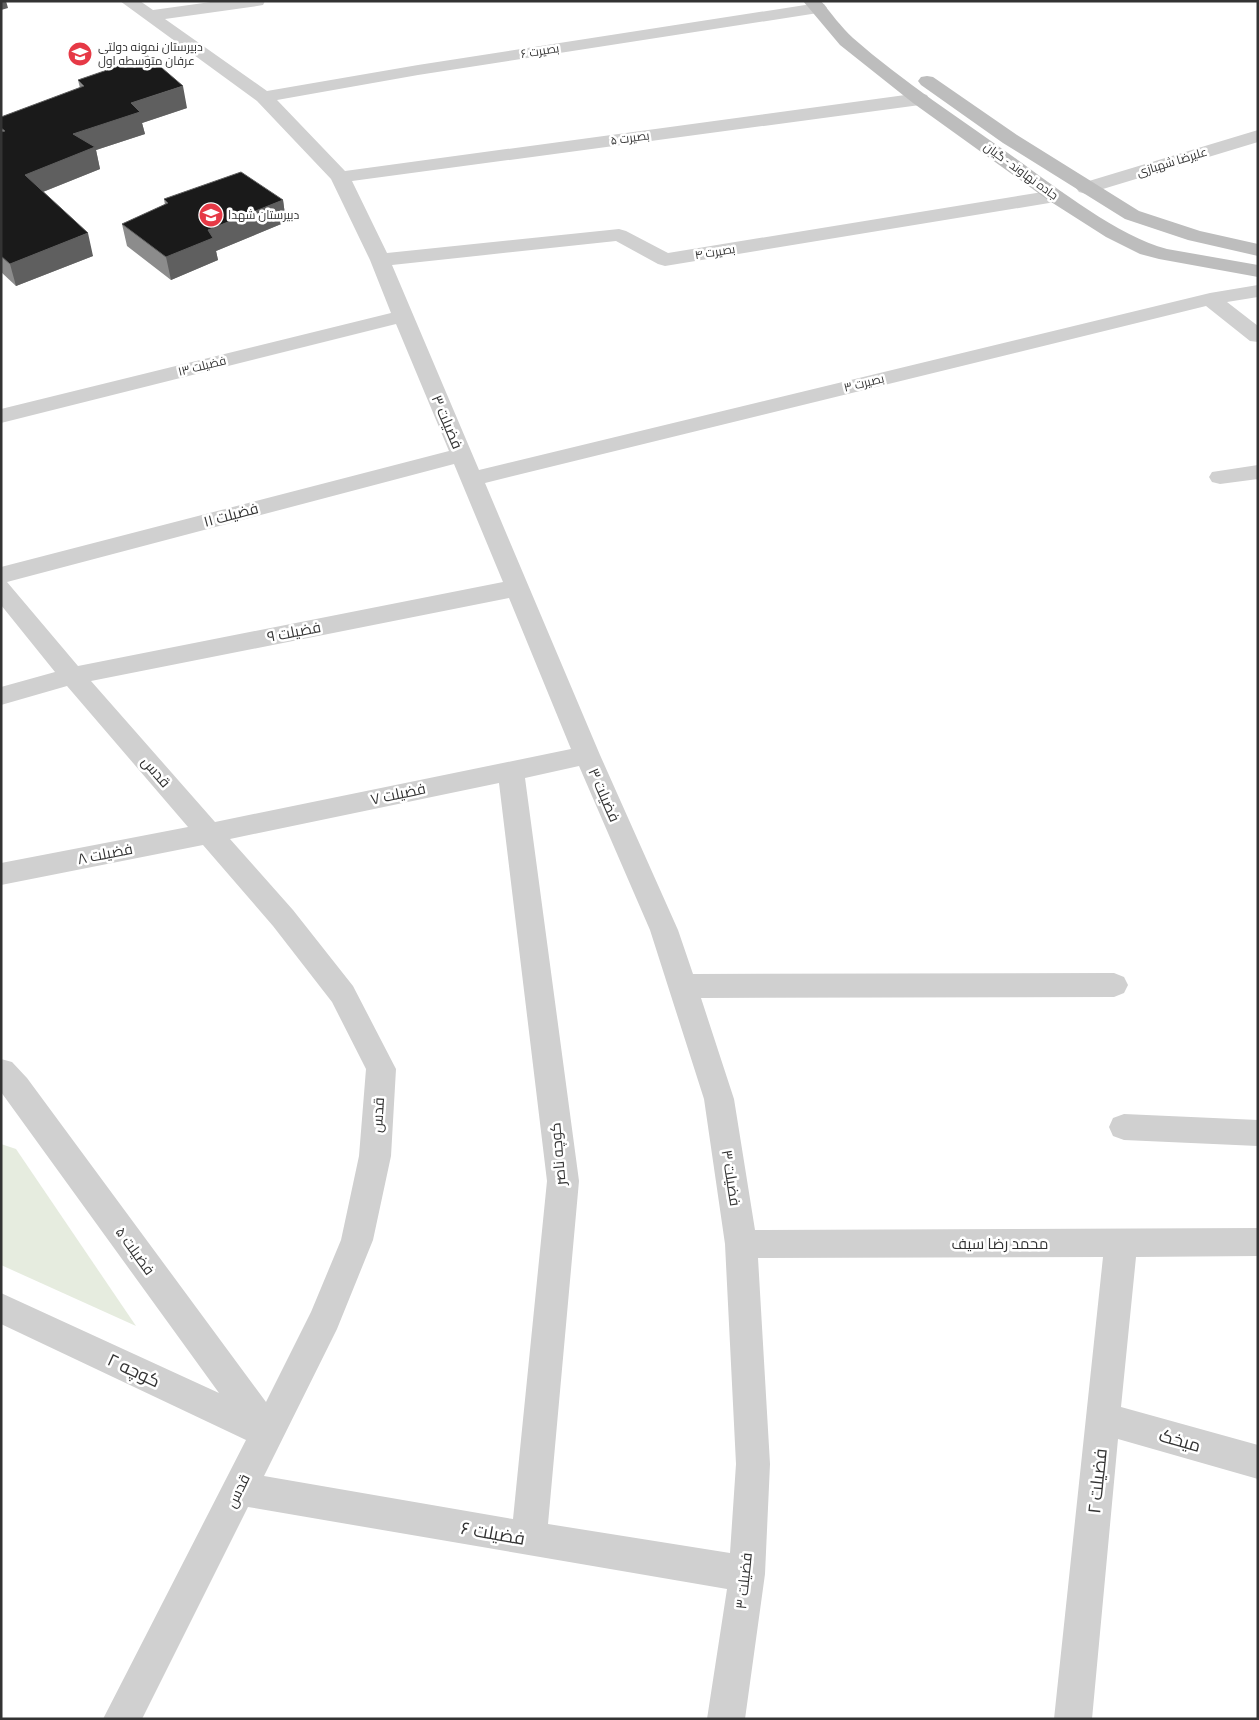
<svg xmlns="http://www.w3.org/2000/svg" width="1259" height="1720" viewBox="0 0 1259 1720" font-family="'Roboto Condensed',Cairo,sans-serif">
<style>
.green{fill:#e6ecdf}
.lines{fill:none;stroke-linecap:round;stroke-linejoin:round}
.minor{fill:#d0d0d0;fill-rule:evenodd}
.secondary{fill:#bdbdbd;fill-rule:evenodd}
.wall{fill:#8c8c8c}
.shaded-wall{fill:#5f5f5f}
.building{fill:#1a1a1a;stroke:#5f5f5f}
.labels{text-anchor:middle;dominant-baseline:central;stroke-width:5;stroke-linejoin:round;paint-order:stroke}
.far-poi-label{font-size:12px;fill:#333;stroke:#fff;text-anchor:start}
.far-street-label{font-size:12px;fill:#333;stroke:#fff}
.street-label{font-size:15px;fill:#333;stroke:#fff}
.near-street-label{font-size:18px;fill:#333;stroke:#fff}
</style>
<rect width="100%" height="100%" fill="#fff"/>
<path class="green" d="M1 1144 16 1149 136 1326 1 1265Z"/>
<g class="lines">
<path class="minor" d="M120 1H140L153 10 218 1H265L263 5 257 6 165 19 267 91 418 65 818 3 824 4 827 8 824 12 818 13 418 75 277 100 345 171 920 93 927 95 929 99 927 103 920 105 352 181 387 253 619 229 626 231 668 253 1055 190 1062 192 1065 196 1062 200 1055 202 665 266 658 264 616 241 392 265 479 470 1210 293 1258 285V297L1227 302 1258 326V342L1250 341 1206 306 485 483 600 755 678 930 693 974 1114 973 1124 977 1128 985 1124 993 1114 997 701 998 734 1099 755 1230 1258 1228V1256L1136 1257 1121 1407 1258 1445V1479L1118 1439 1092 1719H1054L1103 1257 758 1258 770 1464 765 1574 745 1719H707L727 1589 248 1507 142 1719H103L246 1440 1 1324V1293L219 1393 1 1092V1059L12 1062 27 1078 266 1402 311 1312 341 1240 359 1156 366 1069 332 1002 273 926 203 845 1 885V863L188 827 67 686 1 705V687L55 672 1 605V567L449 451 396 324 1 423V409L391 313 370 260 331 179 257 101ZM454 464 503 582 78 666 7 582ZM509 598 571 749 215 822 91 681ZM579 766 650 930 704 1099 725 1244 736 1464 730 1553 548 1524 579 1181 525 778ZM499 783 547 1181 513 1519 264 1476 337 1329 373 1240 391 1156 396 1069 353 986 293 910 230 839Z
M1258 130V142L1093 192 1086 194 1079 192 1076 188 1079 184Z
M1258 465V479L1220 484 1212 482 1209 477 1212 472Z
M1124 1114 1258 1120V1146L1124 1140 1113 1136 1109 1127 1113 1118Z"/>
<path class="secondary" d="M803 1H821C831 13 841 27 853 38 903 82 961 119 1015 158 1057 188 1118 236 1167 249L1258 265V277L1159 259 1140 254 1106 237 1048 200 913 103 840 45Z
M927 76 933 77 1017 135 1139 211 1200 231 1258 244V256L1188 240 1125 219 1003 143 921 85 918 81 921 77Z"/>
</g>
<path class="wall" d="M78 80 187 108 142 123 145 134 96 150 100 169 43 192 93 256 16 286 1 272V117L80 88Z
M164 199 283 200 286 222 216 251 218 260 171 280 127 246 122 224 165 205Z"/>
<path class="shaded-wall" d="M1 1H6L8 8 1 10Z
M183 86 187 108 142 123 145 134 96 150 100 169 30 197 25 175 73 134 131 103Z
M283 200 286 222 216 251 218 260 171 280 166 257 208 230Z
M88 233 93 256 16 286 10 264Z"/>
<path class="building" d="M148 56 183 86 131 103 140 112 73 134 95 147 25 175 88 233 10 264 1 256V132L5 131 1 128V117L84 86 78 80Z
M241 172 283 200 208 230 213 238 166 257 122 224 168 203 164 199Z"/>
<defs>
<symbol id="school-disc" viewBox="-11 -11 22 22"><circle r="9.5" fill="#e63946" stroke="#fff"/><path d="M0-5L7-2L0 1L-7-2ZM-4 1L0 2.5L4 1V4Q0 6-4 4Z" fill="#fff"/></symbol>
</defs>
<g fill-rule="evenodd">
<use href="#school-disc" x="66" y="40" width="28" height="28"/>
<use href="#school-disc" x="197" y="201" width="28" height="28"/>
</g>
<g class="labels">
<g class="far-poi-label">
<text x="98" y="47">دبیرستان نمونه دولتی<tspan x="98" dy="14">عرفان متوسطه اول</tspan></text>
<text x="228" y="215">دبیرستان شهدا</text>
</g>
<g class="far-street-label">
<text transform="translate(540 51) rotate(-9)">بصیرت ۶</text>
<text transform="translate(630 138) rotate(-8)">بصیرت ۵</text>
<text transform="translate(1172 162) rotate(-17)">علیرضا شهبازی</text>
<text transform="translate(1021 171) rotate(36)">جاده نهاوند - گیان</text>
<text transform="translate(715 252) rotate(-9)">بصیرت ۴</text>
<text transform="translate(202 366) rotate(-14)">فضیلت ۱۳</text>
<text transform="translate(864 383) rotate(-14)">بصیرت ۳</text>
</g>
<g class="street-label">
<text transform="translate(447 422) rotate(67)">فضیلت ۳</text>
<text transform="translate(231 515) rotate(-15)">فضیلت ۱۱</text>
<text transform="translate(294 632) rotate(-11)">فضیلت ۹</text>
<text transform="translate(156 772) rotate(49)">قدس</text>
<text transform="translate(398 794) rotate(-12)">فضیلت ۷</text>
<text transform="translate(604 795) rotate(66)">فضیلت ۳</text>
<text transform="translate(105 854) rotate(-11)">فضیلت ۸</text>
<text transform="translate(378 1115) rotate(-86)">قدس</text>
<text transform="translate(558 1154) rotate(-95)">کوچه ناصر</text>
<text transform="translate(731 1178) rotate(81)">فضیلت ۳</text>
<text x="1000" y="1244">محمد رضا سیف</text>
<text transform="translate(135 1251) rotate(54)">فضیلت ۵</text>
<text transform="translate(238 1491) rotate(-64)">قدس</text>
<text transform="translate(744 1581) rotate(-84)">فضیلت ۳</text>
</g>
<g class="near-street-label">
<text transform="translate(134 1370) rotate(25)">کوچه ۲</text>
<text transform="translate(1180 1440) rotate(16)">میخک</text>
<text transform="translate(1097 1481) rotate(-84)">فضیلت ۲</text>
<text transform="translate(493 1533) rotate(10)">فضیلت ۶</text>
</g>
</g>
<rect width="1259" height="1720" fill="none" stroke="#333333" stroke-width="5"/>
</svg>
